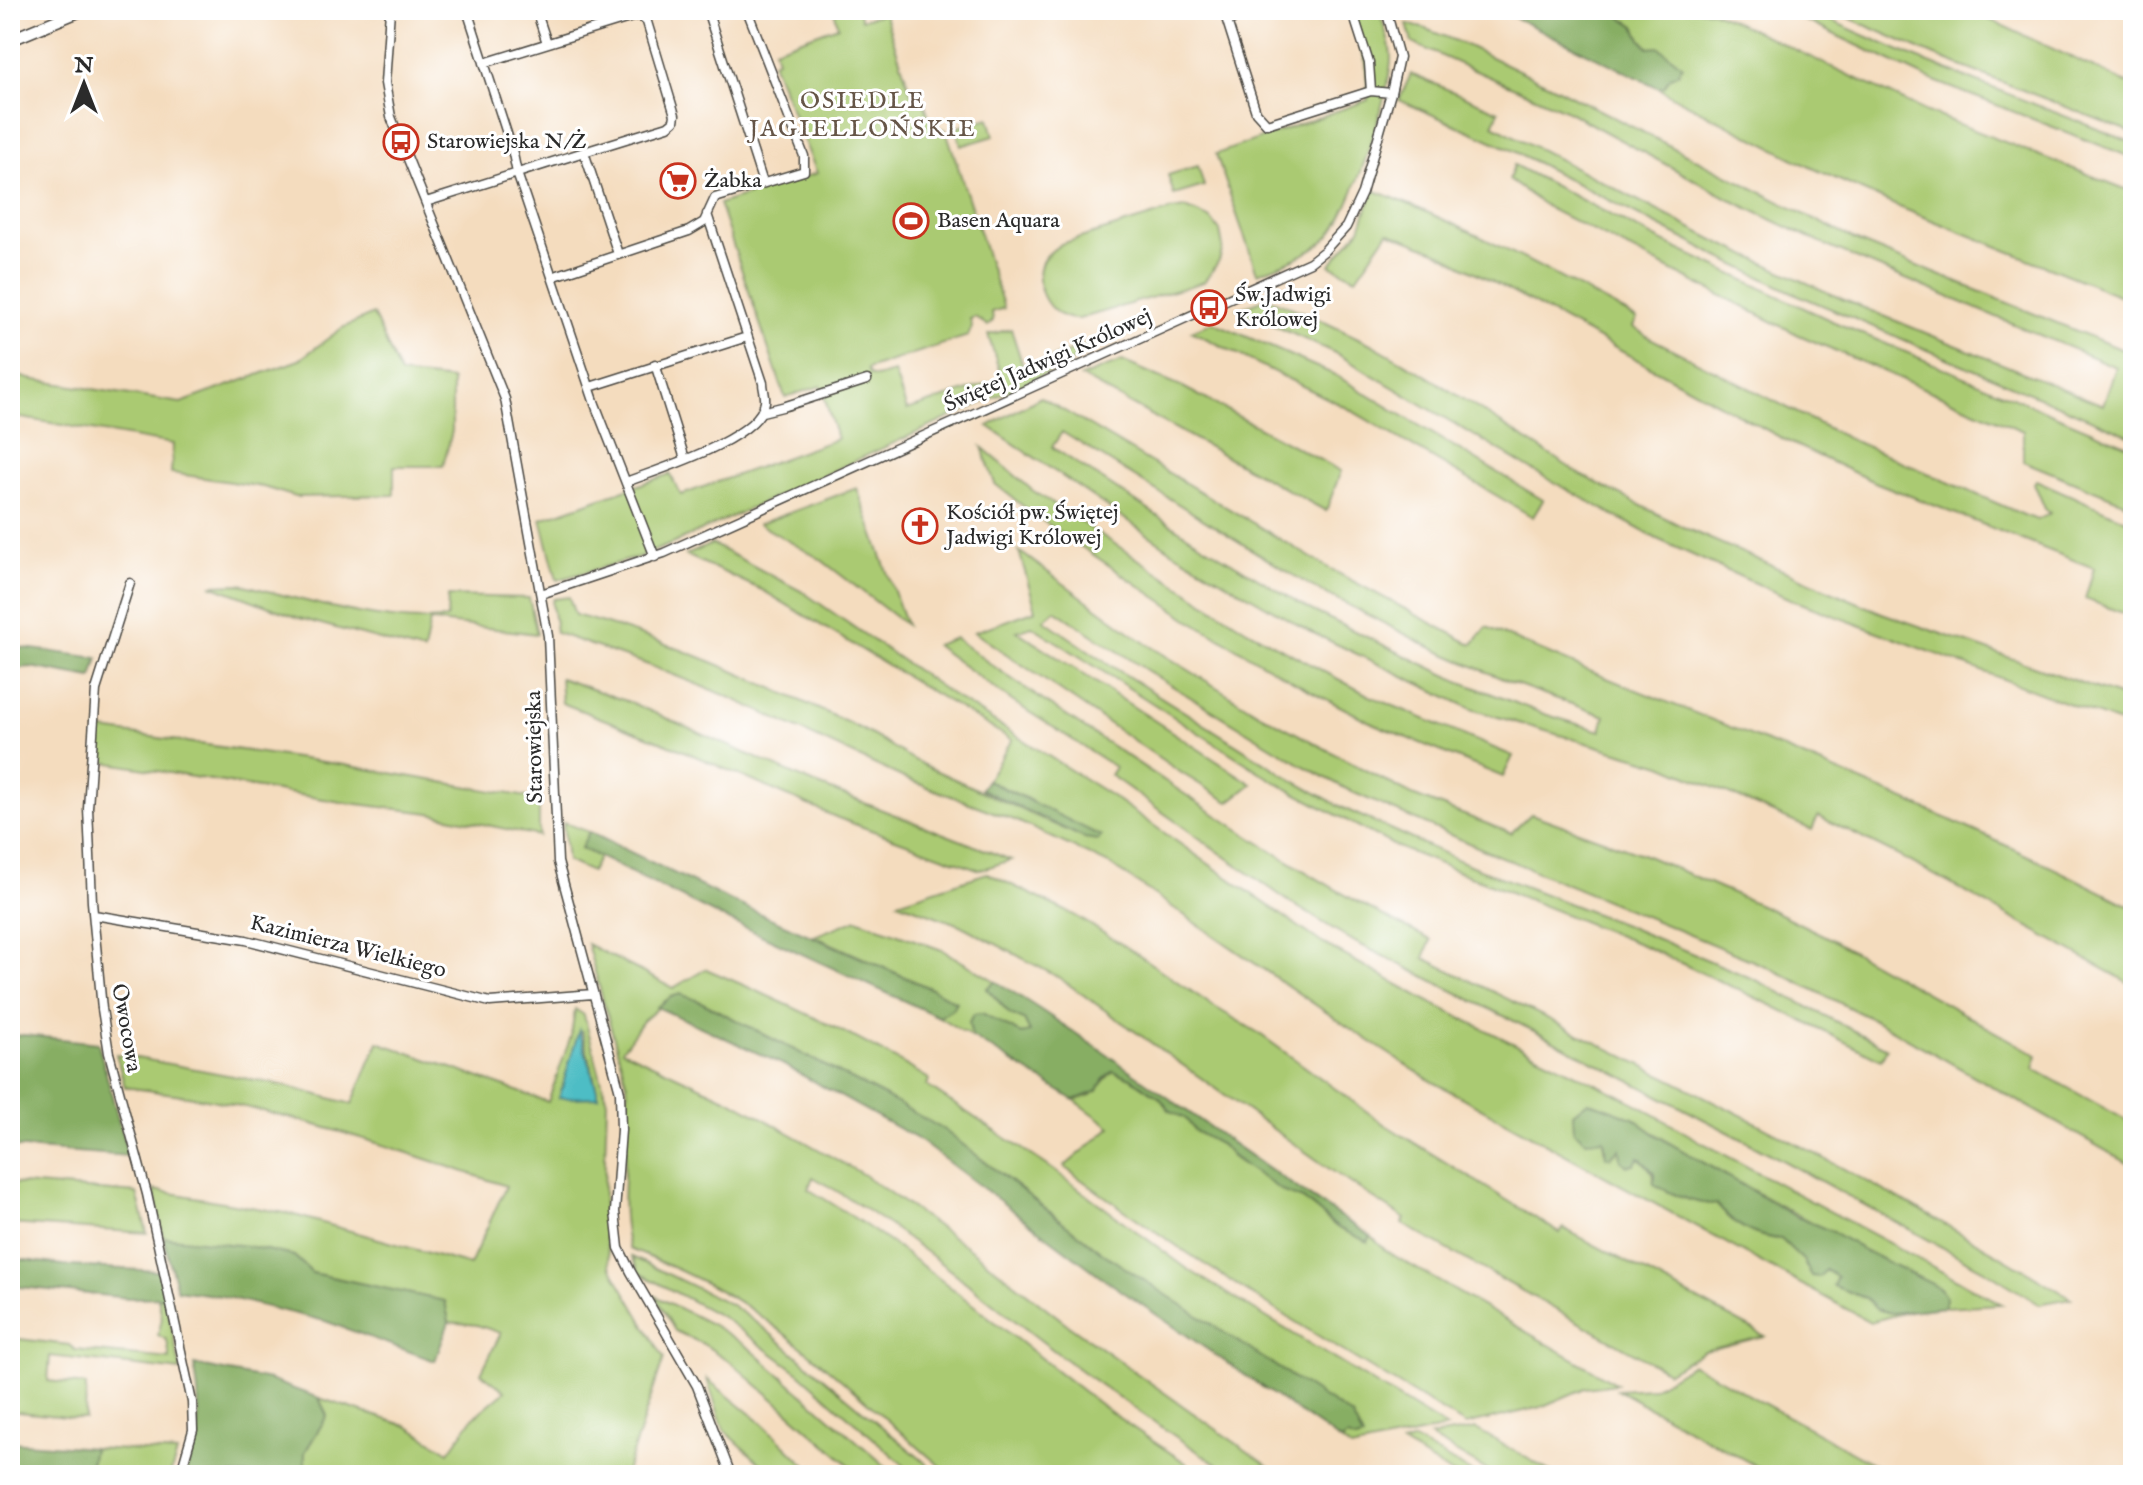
<svg xmlns="http://www.w3.org/2000/svg" width="2143" height="1485" viewBox="0 0 2143 1485" font-family="'IM FELL English',serif">
<style>
.green{fill:#aaca72;stroke:#6a7a4e;stroke-width:2;fill-rule:evenodd}
.forest{fill:#87ae64;stroke:#596c48;stroke-width:2}
.water{fill:#4ebdc5;stroke:#3c7478;stroke-width:2}
.lines{fill:none;stroke-linecap:round;stroke-linejoin:round}
.minor-casing{stroke:#494641;stroke-width:11}
.tertiary-casing{stroke:#494641;stroke-width:14}
.minor{stroke:#fff;stroke-width:8}
.tertiary{stroke:#fff;stroke-width:11}
.labels{text-anchor:middle;dominant-baseline:central;stroke-width:6;stroke-linejoin:round;paint-order:stroke}
.poi-label{font-size:22px;fill:#2b2b2b;stroke:#fff;text-anchor:start}
.street-label{font-size:22px;fill:#2b2b2b;stroke:#fff}
.neighbourhood-label{font-size:24px;letter-spacing:2px;fill:#665648;stroke:#fff}
</style>
<rect width="100%" height="100%" fill="#fff"/>
<filter id="ink" filterUnits="userSpaceOnUse"><feTurbulence type="fractalNoise" baseFrequency=".0125" numOctaves="2"/><feDisplacementMap in="SourceGraphic" scale="16" xChannelSelector="R" yChannelSelector="G"/><feConvolveMatrix kernelMatrix="1 2 1 2 8 2 1 2 1" color-interpolation-filters="sRGB"/></filter>
<filter id="wash" filterUnits="userSpaceOnUse"><feTurbulence type="fractalNoise" baseFrequency=".006" numOctaves="4" result="noise"/><feDisplacementMap in="SourceGraphic" scale="32" xChannelSelector="R" yChannelSelector="G"/><feGaussianBlur stdDeviation="1.8" result="paint"/><feColorMatrix in="noise" values="0 0 0 0 0 0 0 0 0 0 0 0 0 0 0 0 0 1.4 0 .05"/><feComposite in="paint" operator="in"/></filter>
<g filter="url(#wash)">
<rect width="100%" height="100%" fill="#f4dcbe"/>
<path class="green" d="M834 10H858L861 20 884 13 913 98 922 96 932 126 946 130 1004 308 992 312 993 321 988 326 975 317 970 319 972 327 968 336 867 369 869 375 876 377 894 372 907 410 1002 379 988 335 1011 329 1024 369 1086 345 1089 351 1059 368 674 543 636 558 557 580 541 519 670 474 681 495 837 439 821 386 785 397 719 204 817 173 772 62 777 60 774 49 838 26Z
M1348 10H1379C1383 25 1391 42 1391 58 1391 90 1351 215 1328 237 1309 255 1282 265 1257 273L1216 154 1368 100 1366 63Z
M1610 10H1711L1925 111 2133 192V301L1899 207 1808 166 1677 99 1659 88 1665 86 1669 78 1678 73 1649 48 1641 39 1635 26Z
M1783 10H1807L1909 55 2133 143V158L1924 77Z
M1831 10H1969L2133 86V133L1935 56Z
M1407 24 1426 29 1468 46 1556 88 1861 243 2133 354V437L1796 294 1719 257 1508 148 1399 100 1411 74 1499 111 1493 125 1716 241 1842 299 2103 405 2116 367 1827 246 1739 204 1565 110 1412 43Z
M989 118 994 136 961 146 956 128Z
M1514 165 1661 241 1832 321 2133 448V506L2023 461V431L1799 335 1550 209 1509 180Z
M1198 166 1204 186 1174 195 1168 175Z
M1373 190C1465 225 1550 272 1637 319L1633 327 1650 338 1845 437 2026 516 2038 520 2050 513 2045 509 2034 483 2036 480 2133 523V617L2085 599 2094 568 1872 481 1789 442 1438 252 1388 232 1356 278 1330 265 1360 229Z
M1186 208 1211 219 1220 231 1223 247 1219 261 1204 282 1079 319C1051 321 1031 288 1042 262 1046 254 1054 249 1061 244L1171 210Z
M1267 298 1303 312 1371 344 1427 376 1583 476 1685 528 1882 613 2133 701V728L1790 599 1657 539 1539 474 1337 354 1238 309Z
M373 314 400 374 452 380V431L443 466H394V495L296 497 263 487 171 473 173 444 10 416V373L29 379 181 403 299 360 342 328Z
M1213 322 1335 375 1543 500 1533 517 1347 408 1191 331Z
M1122 361 1183 387 1341 471 1326 511 1081 377Z
M1041 397 1332 570 1465 641 1473 644 1487 627C1576 668 1667 701 1757 738 1884 790 2011 844 2133 908V985L1909 861 1818 816 1812 830 1662 765 1474 710 1307 630 1172 551 988 426ZM1062 432 1309 585 1436 650 1510 682 1605 716 1601 731 1544 714 1456 680 1311 610 1193 539 1052 447Z
M982 447 1032 490 1247 630 1370 696 1513 756 1503 777 1374 724 1301 686 1196 624 1037 517 995 484Z
M857 488 906 625 820 559 759 524Z
M712 544 803 592 955 697 1113 797 1322 943 1435 1005 1631 1101 1703 1143 2002 1304 1944 1307 1946 1298 1939 1288C1871 1254 1804 1219 1738 1182 1702 1161 1666 1143 1633 1118L1596 1138 1604 1139V1150L1610 1157 1620 1149C1638 1156 1653 1163 1654 1184 1672 1195 1695 1204 1716 1204 1733 1224 1755 1238 1781 1239L1804 1261 1806 1267 1825 1270 1837 1277 1834 1286 1866 1298 1891 1313 1921 1308 1870 1322 1426 1078 1342 1023 1111 865 1017 821 906 779 727 696 643 663 556 633 552 603 553 599 569 597 575 615C673 641 762 683 853 725 879 737 902 755 928 767 980 791 1032 814 1084 838L1028 799 987 780 1012 740 762 590 686 555Z
M1019 551 1145 643 1260 714 1412 795 1511 833 1531 814 1642 854 1776 912 1825 936 2037 1055 2034 1069 2133 1124V1166L1880 1023 1770 968 1482 849 1352 792 1302 765 1154 675 1055 610 1044 620 1110 665 1296 782 1345 809 1472 866 1624 925 1758 981 1887 1048 1881 1060 1773 1006 1644 946 1395 846 1280 785 1032 626 1017 631 1252 784 1229 802 1183 774 974 632 1036 610Z
M241 584C296 598 392 628 447 618L448 596 529 598 537 634 430 621 424 652 299 618 211 585Z
M955 638C1023 689 1094 734 1165 781 1252 839 1337 895 1431 940L1424 958C1643 1065 1863 1171 2071 1298L2039 1304 1986 1271 1782 1160 1546 1037 1355 942 1291 903 1110 775 1115 767 1012 701 935 645Z
M560 678 632 703 813 783 1011 860 980 870 838 818 670 745 562 703Z
M97 729 344 765 539 799V836L430 813 341 802 98 761Z
M563 822 589 832 581 848 599 857 591 872 567 861Z
M987 873 1074 915 1128 948 1213 1006 1257 1032 1384 1124 1560 1233 1563 1228 1765 1336 1704 1351 1668 1372 1402 1224 1405 1219 1331 1170 1058 977 960 925 898 902Z
M857 919 942 950 995 981 987 989 1010 1014 1024 1020 1030 1032 1021 1034 982 1013 974 1014 969 1022 972 1037 939 1017 952 1009 932 989 814 936Z
M587 944 673 988 706 969C782 1001 859 1036 929 1079L927 1086 1048 1166 1189 1270 1447 1428 1351 1449 1341 1441 1347 1436 1197 1317 1104 1254 944 1130 884 1096 699 1001 671 997 643 1021 622 1050 734 1102 864 1175 973 1251 1067 1324 1274 1470 1256 1475H1232C1180 1439 1126 1404 1076 1367 989 1303 907 1230 813 1177L808 1189C910 1249 999 1327 1093 1399 1128 1426 1167 1450 1204 1475H951C887 1422 827 1363 759 1315 719 1287 674 1267 629 1249 615 1196 632 1139 627 1084Z
M575 1009 584 1015 607 1101 603 1221 610 1266 664 1358 625 1475H305V1452L327 1416 319 1398 407 1426 449 1452 473 1418 505 1391 481 1373 501 1333 477 1325 449 1322 445 1301 312 1273 294 1256 163 1237 154 1190 291 1214 470 1265 506 1186C413 1154 319 1122 222 1102 190 1095 157 1092 125 1087L116 1054 281 1085 352 1104 378 1042 548 1102 571 1036ZM579 1031H582L599 1097 559 1098Z
M1113 1071 1131 1078 1160 1098 1168 1109 1186 1119 1195 1131 1223 1146 1232 1157 1248 1168 1286 1193 1303 1199 1338 1228 1367 1241 1371 1236 1386 1251 1617 1384 1585 1388 1541 1407 1466 1425C1328 1343 1192 1261 1064 1167L1111 1127 1074 1100 1091 1095Z
M10 1183 137 1193 147 1233 10 1224Z
M632 1257 730 1304 765 1329 940 1475H915L799 1373 724 1318 639 1273Z
M655 1296 713 1325 748 1347 896 1475H861L732 1363 703 1344 675 1331Z
M165 1297 181 1371 50 1356 48 1381 86 1385 85 1419 10 1411V1338L69 1345 75 1350 170 1359 167 1340 158 1335 162 1318 158 1298Z
M1693 1364 1893 1475H1772L1618 1390 1653 1388Z
M707 1379 763 1424 816 1475H773L724 1430Z
M1476 1429 1556 1475H1495L1430 1437Z
M1414 1440 1476 1475H1454L1402 1444Z
M93 1448 177 1453 170 1475H88Z"/>
<path class="forest" d="M1499 10H1610L1635 26 1641 39 1648 48 1659 47 1682 65 1678 73 1669 78 1665 86 1659 88Z
M10 646 98 658 92 678 31 667 10 669Z
M987 780 1101 836 1097 840 1084 838 981 789Z
M589 832 729 900 932 989 956 1002 952 1009 939 1017 713 913 581 848Z
M995 981C1124 1060 1242 1156 1371 1236L1368 1242 1338 1228 1303 1199 1286 1193 1248 1168 1232 1156 1223 1146 1195 1131 1186 1119 1168 1109 1160 1098 1131 1078 1113 1071 1103 1080 1098 1091 1074 1100 972 1037 969 1022 974 1014 982 1013 1021 1034 1030 1032 1024 1020 1010 1014 987 988Z
M680 994 699 1001 884 1096 944 1130 1104 1254 1352 1416 1363 1438 1356 1440 1347 1437 1341 1441 1103 1278 916 1138 782 1064 657 1007 671 997Z
M24 1035 98 1043 128 1156 10 1147V1036Z
M1588 1101 1633 1118 1659 1137 1797 1217 1833 1232 1863 1250 1940 1288 1946 1298 1944 1307 1891 1313 1876 1309 1866 1298 1833 1286 1837 1277 1826 1270 1819 1277 1811 1276 1804 1261 1781 1239C1755 1238 1733 1224 1716 1204 1695 1204 1672 1194 1654 1184V1173L1639 1157 1634 1165 1627 1166 1621 1160 1620 1149 1610 1157H1606L1604 1139 1586 1141 1574 1131 1573 1113Z
M163 1237 248 1246 294 1256 312 1273 445 1301 449 1322 435 1361 325 1321 222 1296 177 1290Z
M10 1258 70 1266 158 1271 165 1297 129 1298 10 1286Z
M194 1365 269 1380 319 1398 327 1416 305 1452V1475H185C199 1431 203 1411 194 1365Z
M10 1442 93 1448 88 1475H10Z"/>
<path class="water" d="M579 1030 599 1097 559 1098Z"/>
</g>
<g filter="url(#ink)">
<g class="lines">
<defs>
<path id="minor" d="M390 10 385 83 391 117 505 399 548 636 558 862 620 1092 621 1130 615 1212 619 1248 631 1272 697 1386 731 1475
M467 10 512 149 517 173 595 404 655 557
M536 10 547 43
M707 10 763 183
M1078 10 1079 13
M1260 10 1227 21 1256 112 1267 124 1371 91 1391 93
M1352 10 1369 63 1371 91
M484 63 639 15 647 22 675 115 674 121 668 126 584 152
M426 202 584 152 618 254
M552 277 689 231 704 222 715 198 804 171V156L747 10
M655 364 685 459
M590 387 747 337
M762 412 786 406 867 380
M626 482C657 470 760 439 765 402 766 396 763 389 763 383L707 214
M130 583 96 690 88 808 92 902 102 1009 109 1053 147 1194 192 1402 193 1430 180 1475
M541 594 664 553 1310 262 1324 251 1346 227 1362 193 1391 93 1399 57 1386 10
M94 915 246 940 490 1002 593 994"/>
<path id="tertiary" d="M10 40 82 10"/>
</defs>
<use href="#minor" class="minor-casing"/>
<use href="#tertiary" class="tertiary-casing"/>
<use href="#minor" class="minor"/>
<use href="#tertiary" class="tertiary"/>
</g>
</g>
<defs>
<symbol id="bus-ring" viewBox="-11 -11 22 22"><circle r="9.5" fill="#fff" stroke="#c8321e" stroke-width="1.5"/><path d="M-5-6H5V4H4V6H2V4H-2V6H-4V4H-5ZM-3.5-4V0h7V-4ZM-3.5 1.2v1.5H-2V1.2ZM2 1.2v1.5H3.5V1.2Z" fill="#c8321e"/></symbol>
<symbol id="supermarket-ring" viewBox="-11 -11 22 22"><circle r="9.5" fill="#fff" stroke="#c8321e" stroke-width="1.5"/><path d="M-6-5.5h2.5l.6 2H6L4.5 2H-2.5L-4.4-4H-6ZM-1.5 3.2a1.3 1.3 0 1 0 .1 0ZM3 3.2a1.3 1.3 0 1 0 .1 0Z" fill="#c8321e"/></symbol>
<symbol id="stadium-ring" viewBox="-11 -11 22 22"><circle r="9.5" fill="#fff" stroke="#c8321e" stroke-width="1.5"/><path d="M0-5a6.5 5 0 1 0 0 10a6.5 5 0 1 0 0-10ZM-3.5-1.8h7v3.6h-7Z" fill="#c8321e"/></symbol>
<symbol id="church-ring" viewBox="-11 -11 22 22"><circle r="9.5" fill="#fff" stroke="#c8321e" stroke-width="1.5"/><path d="M-1.2-6h2.4v3.5h3.3v2.4h-3.3V6h-2.4V-.1h-3.3v-2.4h3.3Z" fill="#c8321e"/></symbol>
</defs>
<g fill-rule="evenodd">
<use href="#bus-ring" x="381" y="122" width="40" height="40"/>
<use href="#supermarket-ring" x="658" y="161" width="40" height="40"/>
<use href="#stadium-ring" x="891" y="201" width="40" height="40"/>
<use href="#bus-ring" x="1189" y="288" width="40" height="40"/>
<use href="#church-ring" x="900" y="506" width="40" height="40"/>
</g>
<g class="labels">
<g class="poi-label">
<text x="427" y="142">Starowiejska N/Ż</text>
<text x="704" y="181">Żabka</text>
<text x="937" y="221">Basen Aquara</text>
<text x="1235" y="295">Św.Jadwigi<tspan x="1235" dy="25">Królowej</tspan></text>
<text x="946" y="513">Kościół pw. Świętej<tspan x="946" dy="25">Jadwigi Królowej</tspan></text>
</g>
<g class="street-label">
<text transform="translate(1048 361) rotate(-24)">Świętej Jadwigi Królowej</text>
<text transform="translate(535 747) rotate(-91)">Starowiejska</text>
<text transform="translate(348 947) rotate(14)">Kazimierza Wielkiego</text>
<text transform="translate(126 1028) rotate(80)">Owocowa</text>
</g>
<g class="neighbourhood-label">
<text x="863" y="101">OSIEDLE<tspan x="863" dy="28">JAGIELLOŃSKIE</tspan></text>
</g>
</g>
<rect width="2143" height="1485" fill="none" stroke="#fff" stroke-width="40"/>
<g transform="translate(84 84)" stroke="#ffffff" stroke-width="6" paint-order="stroke">
<path d="M0-6L14 30L0 20L-14 30Z" fill="#2b2b2b"/>
<text y="-12" font-size="22" font-weight="bold" text-anchor="middle" fill="#2b2b2b">N</text>
</g>
</svg>
